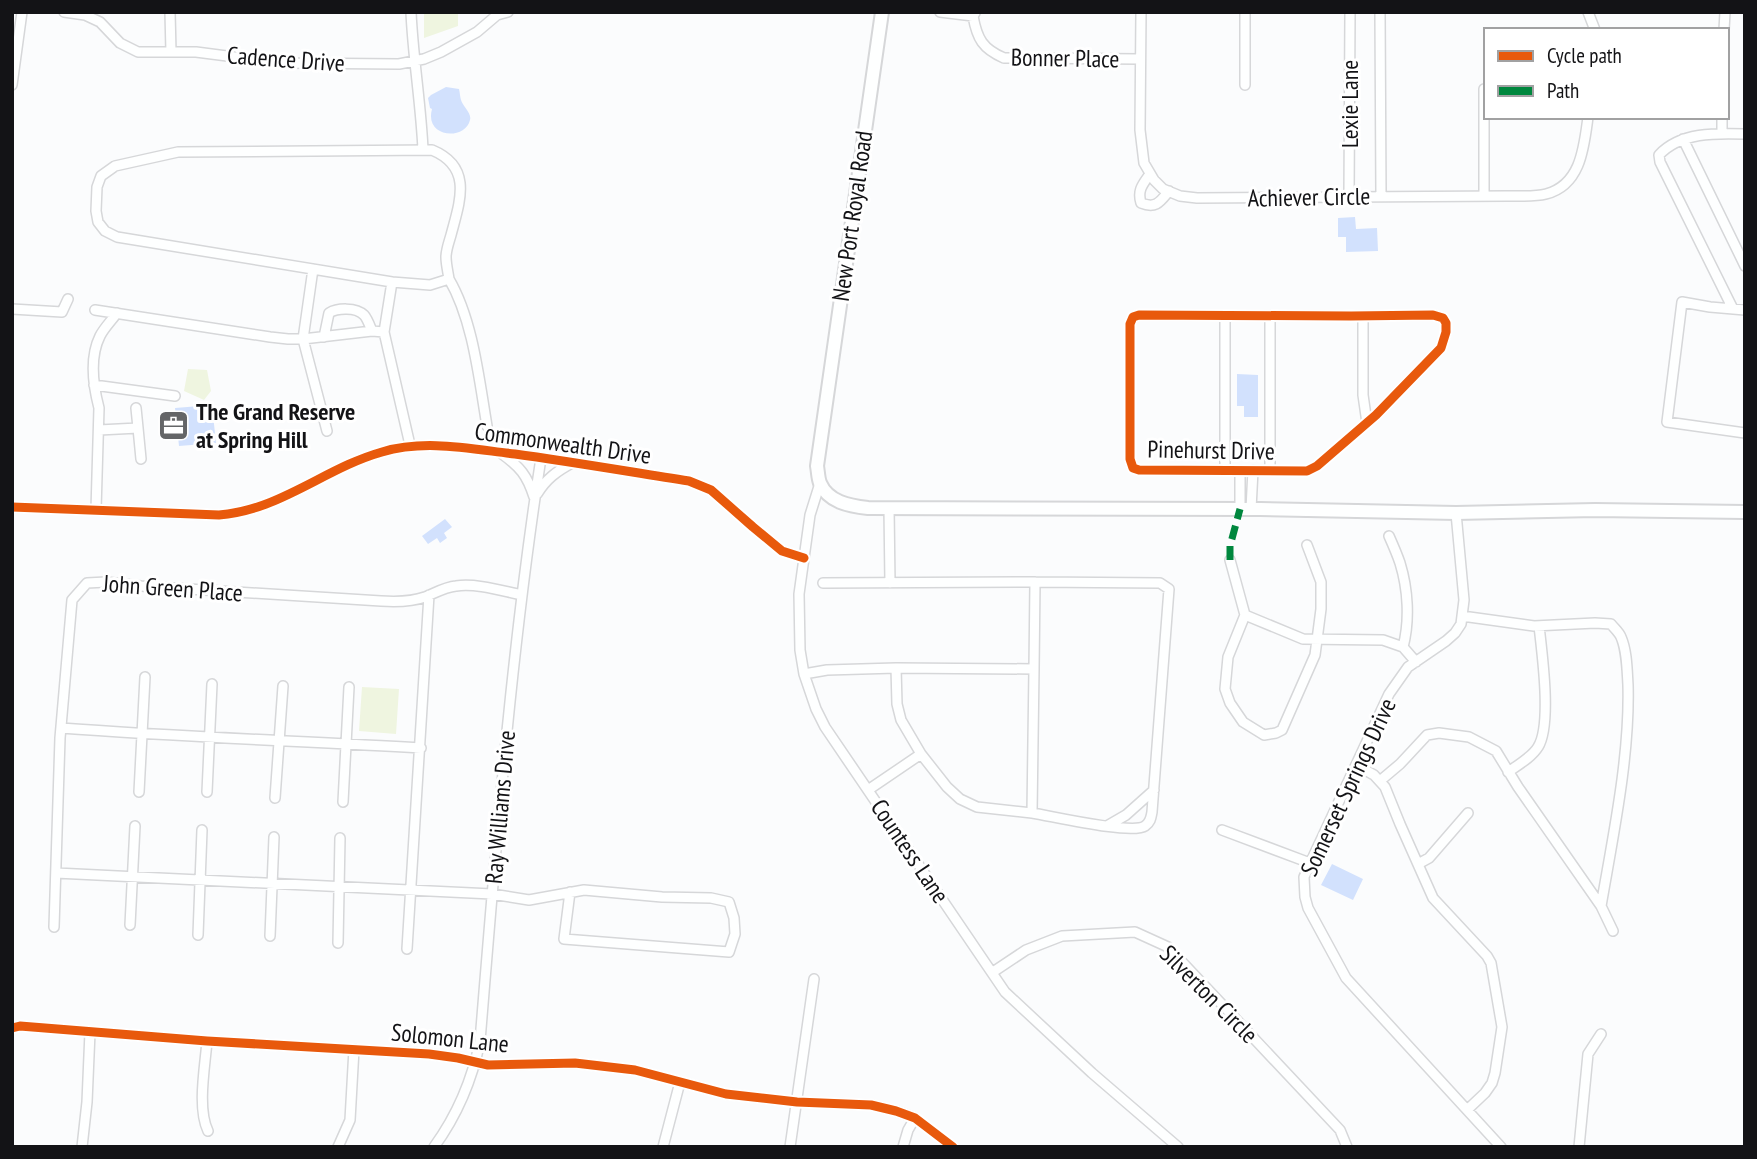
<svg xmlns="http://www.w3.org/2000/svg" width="1757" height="1159" viewBox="0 0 1757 1159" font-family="'PT Sans Narrow',sans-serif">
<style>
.green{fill:#eff5e0}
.water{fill:#d2e1fd}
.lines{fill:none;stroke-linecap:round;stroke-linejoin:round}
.street-casing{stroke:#d6d7d9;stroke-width:12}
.secondary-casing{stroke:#d6d7d9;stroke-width:16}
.street{stroke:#feffff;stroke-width:9}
.secondary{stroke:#feffff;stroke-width:12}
.quiet{stroke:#00873e;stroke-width:7;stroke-dasharray:14 7;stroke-linecap:butt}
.cycleway-casing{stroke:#fff;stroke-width:13}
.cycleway{stroke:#e8590c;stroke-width:9}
.labels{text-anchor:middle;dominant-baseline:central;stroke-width:6;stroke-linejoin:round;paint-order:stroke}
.street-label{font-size:24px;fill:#131316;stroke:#fff}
.poi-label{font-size:24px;font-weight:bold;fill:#131316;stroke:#fff;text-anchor:start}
</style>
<rect width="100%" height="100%" fill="#fbfcfd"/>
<path class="green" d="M424 12H458V26L424 38Z
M188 369 207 370 211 391 204 400 184 391Z
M362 687 399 689 396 734 359 731Z"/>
<path class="water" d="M446 87 459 89C460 93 460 97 461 100 463 107 472 113 470 120 465 141 424 138 432 109L430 108 428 98 431 95Z
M1355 217 1356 229 1377 228 1378 251 1346 252V237H1338V218Z
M1237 374 1258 375V417H1244V406H1237Z
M212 405 216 443 179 446 175 408Z
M445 519 452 527 444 533 447 538 440 543 437 538 428 544 422 536Z
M1332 864 1363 879 1353 900 1321 885Z"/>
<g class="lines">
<defs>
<path id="street" d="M64 12 85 15 100 22 120 43 138 52H196L281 63 399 64 424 59 441 52 477 32 497 15 508 12
M170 12 171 52
M411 12C413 58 421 104 423 150
M940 12 973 16 975 13
M1141 12 1140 130 1144 163 1154 180 1163 189 1180 196 1197 198 1507 196C1520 196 1534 197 1546 194 1581 185 1584 147 1588 117
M1245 12V85
M1380 12 1381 196
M1588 12 1595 30
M973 16C977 39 983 49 1004 58L1140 59
M1724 30 1725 12
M12 85 22 12
M1722 133V117
M1683 139 1745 266
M1150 174C1143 184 1137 190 1141 203 1156 209 1160 202 1169 191
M1349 196 1350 12
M1484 196V89
M313 269 303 339 372 331 384 332
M392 282 117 237 105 231 98 222 96 211 97 187 101 176 115 166 178 152 432 150C473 167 460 201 451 235 449 242 446 250 446 257 446 264 448 272 449 279
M12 309 62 312 68 299
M1733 309 1660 162 1659 155C1680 132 1716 133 1745 134
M95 310 270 337 288 339H303L327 431
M1745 310 1710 307 1682 302 1667 422 1745 433
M1139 315 1351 316 1433 315 1443 318 1446 323V332L1441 348 1376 415 1317 466 1307 471 1139 470 1133 468 1130 459V324L1133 317Z
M1225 315V470
M1363 316V395L1367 423
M324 337 329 313C337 308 356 307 364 315 367 318 370 326 372 331
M94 385 175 396
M136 408 138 428
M99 430 138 428 141 459
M410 445 384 332 392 282 430 285 449 279C473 320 479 379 487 426
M502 454C520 467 527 475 534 497
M1270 471V316
M820 483 810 515 799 594 800 650 804 674 816 709 825 727 1005 992 1092 1073 1178 1147
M537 494C546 479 557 471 572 463
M12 507 219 515C281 510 325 468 382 452 425 439 471 449 515 454 573 462 631 472 689 481L711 490 753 527 782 551 804 558
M889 508 890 583
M1240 509V470
M1251 509 1253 470
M96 510 99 408C93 385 89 358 100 336 104 328 112 320 117 313
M1456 513 1464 600 1461 624 1455 633 1446 641 1408 667 1389 694 1314 855 1304 877 1305 897 1308 908 1346 978 1501 1147
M1389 536C1393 545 1397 554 1400 563 1408 589 1410 620 1403 647L1416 662
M1230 560 1245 615
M1245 615 1228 657 1225 689 1230 703 1243 722 1264 735 1276 733 1282 730 1315 655 1321 609V582L1307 545
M1245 615 1303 639 1383 640 1403 647
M1462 616 1534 626 1595 623 1611 624C1614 628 1619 632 1621 637 1627 651 1627 669 1628 685 1630 756 1613 836 1601 906
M896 668 897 704 901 720 921 754 947 787 960 799 977 807 1032 813 1034 669
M804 674 827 670 896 668 1034 669 1035 582 823 583
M61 728C181 737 301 741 421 748
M1356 765 1374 775 1385 787 1400 824 1433 898 1487 956 1491 963 1502 1027 1495 1073 1492 1083 1485 1093 1467 1110
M1508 772C1518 765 1532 757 1538 747 1552 725 1542 653 1539 626
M1381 780 1400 764 1427 735 1439 733 1469 737 1496 751 1518 787 1601 906 1613 931
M868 790 921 754
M139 792 145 677
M207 792 212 684
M275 798 283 686
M343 802 349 687
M1032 813C1052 816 1132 835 1145 826 1151 822 1151 817 1152 812L1169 589 1160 583 1035 582
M1107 826 1126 815 1154 790
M1222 830 1310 863
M1418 864 1429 858 1468 813
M56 873 492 894 529 900 584 890 662 897 711 898 729 902 734 918 735 934 729 952 564 939 570 892
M130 925 135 826
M54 927 60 738 72 600 87 583 106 582 141 586 381 601C396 602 411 602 425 597 435 593 445 587 456 586 477 583 502 591 522 595
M198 935 202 830
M270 936 274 837
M338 943 340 838
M407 949 429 595
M993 972 1026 950 1062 936 1135 932 1168 947 1340 1130 1347 1147
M12 1028 20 1026 207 1041 429 1054 458 1058 488 1065 575 1063 635 1070 726 1094 797 1102 871 1105 896 1111 915 1118 953 1147
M207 1041C205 1067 197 1108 208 1131
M82 1147 87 1102 90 1032
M338 1147 350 1120 354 1049
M434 1147C458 1114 472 1081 480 1041 496 846 511 651 541 458
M663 1147 680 1082
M790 1147 814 979
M903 1147 908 1130 915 1118
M1579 1147 1588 1054 1601 1034"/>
<path id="secondary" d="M882 12 817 466C818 471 818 478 820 483 828 502 849 506 868 508L1260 509 1456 513 1595 510 1745 512"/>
</defs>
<use href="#street" class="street-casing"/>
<use href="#secondary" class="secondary-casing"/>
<use href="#street" class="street"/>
<use href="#secondary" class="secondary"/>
<path class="quiet" d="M1230 560V546L1240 509"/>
<defs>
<path id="cycleway" d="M1139 315 1351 316 1433 315 1443 318 1446 323V332L1441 348 1376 415 1317 466 1307 471 1139 470 1133 468 1130 459V324L1133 317Z
M12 507 219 515C281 510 325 468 382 452 425 439 471 449 515 454 573 462 631 472 689 481L711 490 753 527 782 551 804 558
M12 1028 20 1026 207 1041 429 1054 458 1058 488 1065 575 1063 635 1070 726 1094 797 1102 871 1105 896 1111 915 1118 953 1147"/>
</defs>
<use href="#cycleway" class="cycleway-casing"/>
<use href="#cycleway" class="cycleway"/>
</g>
<defs>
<symbol id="office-square" viewBox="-11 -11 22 22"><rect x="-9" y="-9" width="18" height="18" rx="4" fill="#646567" stroke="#fff"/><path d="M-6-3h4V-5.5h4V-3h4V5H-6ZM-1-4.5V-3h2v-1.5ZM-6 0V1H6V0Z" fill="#fff"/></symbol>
</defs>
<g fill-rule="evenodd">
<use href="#office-square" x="156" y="408" width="35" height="35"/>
</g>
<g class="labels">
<g class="street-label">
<text transform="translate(1065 58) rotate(1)">Bonner Place</text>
<text transform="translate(286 59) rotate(4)">Cadence Drive</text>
<text transform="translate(1349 104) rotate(-90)">Lexie Lane</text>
<text transform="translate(1309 197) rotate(-1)">Achiever Circle</text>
<text transform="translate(852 216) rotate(-82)">New Port Royal Road</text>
<text transform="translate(563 443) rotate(8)">Commonwealth Drive</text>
<text transform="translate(1211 450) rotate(1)">Pinehurst Drive</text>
<text transform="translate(173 588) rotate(4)">John Green Place</text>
<text transform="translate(1348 787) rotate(-65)">Somerset Springs Drive</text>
<text transform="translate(500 807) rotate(-85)">Ray Williams Drive</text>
<text transform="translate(910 851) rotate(56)">Countess Lane</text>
<text transform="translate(1209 994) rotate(45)">Silverton Circle</text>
<text transform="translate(450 1038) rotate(6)">Solomon Lane</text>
</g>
<g class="poi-label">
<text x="196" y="411">The Grand Reserve<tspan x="196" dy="28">at Spring Hill</tspan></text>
</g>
</g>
<rect width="1757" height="1159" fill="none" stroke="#131316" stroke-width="28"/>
<rect x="1484" y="28" width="245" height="91" fill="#ffffff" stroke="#a1a1a2" stroke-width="2"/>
<rect x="1498" y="51" width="35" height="10" fill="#e8590c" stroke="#a1a1a2" stroke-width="2"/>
<text x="1547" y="63" font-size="21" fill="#131316">Cycle path</text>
<rect x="1498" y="86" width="35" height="10" fill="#00873e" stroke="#a1a1a2" stroke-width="2"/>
<text x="1547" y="98" font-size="21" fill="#131316">Path</text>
</svg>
